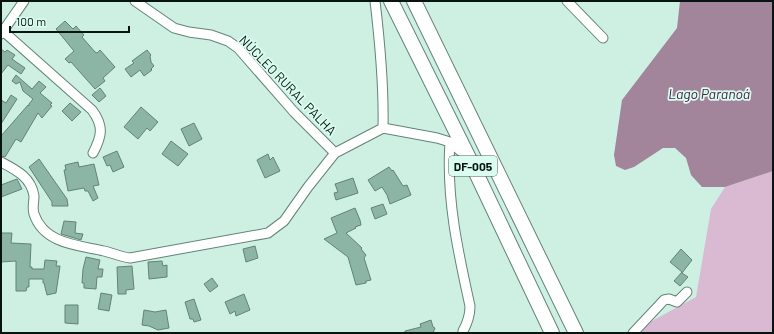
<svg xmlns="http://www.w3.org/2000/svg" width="774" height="334" viewBox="0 0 774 334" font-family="Barlow,sans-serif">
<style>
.green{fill:#d9bad2}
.water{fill:#a2849b}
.building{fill:#8cb5a6;stroke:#638378}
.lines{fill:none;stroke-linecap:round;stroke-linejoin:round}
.street-casing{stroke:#648378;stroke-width:11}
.primary-casing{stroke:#648378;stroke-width:16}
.street{stroke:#fff;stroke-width:9}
.primary{stroke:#fff;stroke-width:14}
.labels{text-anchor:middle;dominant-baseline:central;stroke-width:3.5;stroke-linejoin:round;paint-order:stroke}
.shield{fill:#dbfdf1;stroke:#475a54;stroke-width:1}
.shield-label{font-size:12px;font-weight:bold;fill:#071410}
.street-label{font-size:13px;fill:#071410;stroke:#dbfdf1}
.water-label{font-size:14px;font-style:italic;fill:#482042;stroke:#dbfdf1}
</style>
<rect width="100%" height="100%" fill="#cef0e3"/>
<path class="green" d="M773 171V333H630L696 297 711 209 725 187Z"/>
<path class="water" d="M680 1H773V171L725 187H702L691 175 686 158 675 148H663L634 167 625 170 616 166 614 155 622 100 677 28Z"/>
<path class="building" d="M65 21 73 29 76 26 84 35 82 37 95 52 97 53 100 50 115 67 103 78 105 81 95 89 71 62 69 63 65 59 74 51 56 29Z
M1 49 5 52 7 50 15 55 12 59 25 68 21 74 8 65 1 74Z
M147 50 151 55 150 56 151 62 154 66 151 69 152 70 144 76 140 70 131 77 125 69 134 63 132 61Z
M16 75 32 89 39 81 46 87 40 93 52 103 50 105 52 106 42 118 38 113 21 142 16 139 5 157 1 156V136L28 105 29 106V104L33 99 23 91 20 82 16 84 12 81Z
M100 88 106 96 99 102 92 95Z
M11 95 17 99 1 124V100L6 103Z
M70 103 81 112 72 121 62 111Z
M141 107 158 122 150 131 147 128 138 139 124 127Z
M194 123 202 139 189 146 181 129Z
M171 141 188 154 178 166 162 154Z
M117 151 124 167 113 172 110 165 107 166 103 157Z
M268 154 270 160 273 157 280 171 265 178 257 160Z
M39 159 67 199 68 206H52V202L29 167Z
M78 162 79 167 94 164 99 185 93 186 98 198 93 201 88 191H85L84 188 68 191 64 170H66L65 165Z
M389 167 392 171 393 170 403 186 407 185 411 195 390 204 387 195 382 187 375 191 368 180Z
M353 178 358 193 336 200 334 193 338 192 335 184Z
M17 179 22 189 1 197V185Z
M383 204 387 214 375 219 371 208Z
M355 208 360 220 361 225 355 227 356 228 346 233 362 248 361 249 366 255 364 258 371 280 366 281V283L356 285 348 257 324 239 337 233 331 218Z
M64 221 76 222 75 233 83 234 81 240 61 234Z
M1 233H12L11 243 31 244 30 267H32V269H44L45 260 57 261 56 266H60L56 293 47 295 44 283H43V279H29V287H27L26 291H16V261L1 262Z
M255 246 258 258 246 262 243 249Z
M681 249 692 260 682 273 688 277 680 286 674 281 682 272 670 262Z
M86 257 100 260 98 269H103L102 277H97L96 289 84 288V283H82L83 269Z
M162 261 163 266 167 265V277L149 279 148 262Z
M132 266 134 289 126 290V294H118L117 267Z
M212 278 218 286 210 292 204 284Z
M101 293 112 295 109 311 98 309Z
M244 294 250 310 236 316 235 311 230 314 225 302Z
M194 299 201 320 194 322 193 319H190L185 302Z
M65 305H78V324L65 323Z
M144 310 155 312 166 310 169 328 158 330 149 326 142 325Z
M431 320 433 327 435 328 433 333H405V331L421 327 420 324Z"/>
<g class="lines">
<defs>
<path id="street" d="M135 1 174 28 189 32 211 35 228 41 238 48 294 112 335 153
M375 1C380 43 384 85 383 128
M567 1 603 38
M3 31 92 110C104 126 102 136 93 153
M1 34 24 1
M450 142C446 198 458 252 470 306 470 316 468 322 463 331
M1 162C16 170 31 177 34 196 34 202 32 208 34 214 44 244 78 245 104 251 113 253 121 257 130 258L268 233 284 221 308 187 335 153 383 128 437 138 450 142 464 154
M633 333 664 300 669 299 677 302 687 292"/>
<path id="primary" d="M391 1 469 158 552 333
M414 1 576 333"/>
</defs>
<use href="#street" class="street-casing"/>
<use href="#primary" class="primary-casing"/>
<use href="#street" class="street"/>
<use href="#primary" class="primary"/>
</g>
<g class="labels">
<rect class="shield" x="449" y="156" width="48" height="20" rx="3"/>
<g class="shield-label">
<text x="473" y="166">DF-005</text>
</g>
<g class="street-label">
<text transform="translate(288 85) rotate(46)">NÚCLEO RURAL PALHA</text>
</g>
<g class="water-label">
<text x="709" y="93">Lago Paranoá</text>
</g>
</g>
<rect width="774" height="334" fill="none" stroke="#071410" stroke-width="4"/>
<path d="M10 26v6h119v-6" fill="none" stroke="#071410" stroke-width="2"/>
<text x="16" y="26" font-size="12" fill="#071410" stroke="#dbfdf1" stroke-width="3" paint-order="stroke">100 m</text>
</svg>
